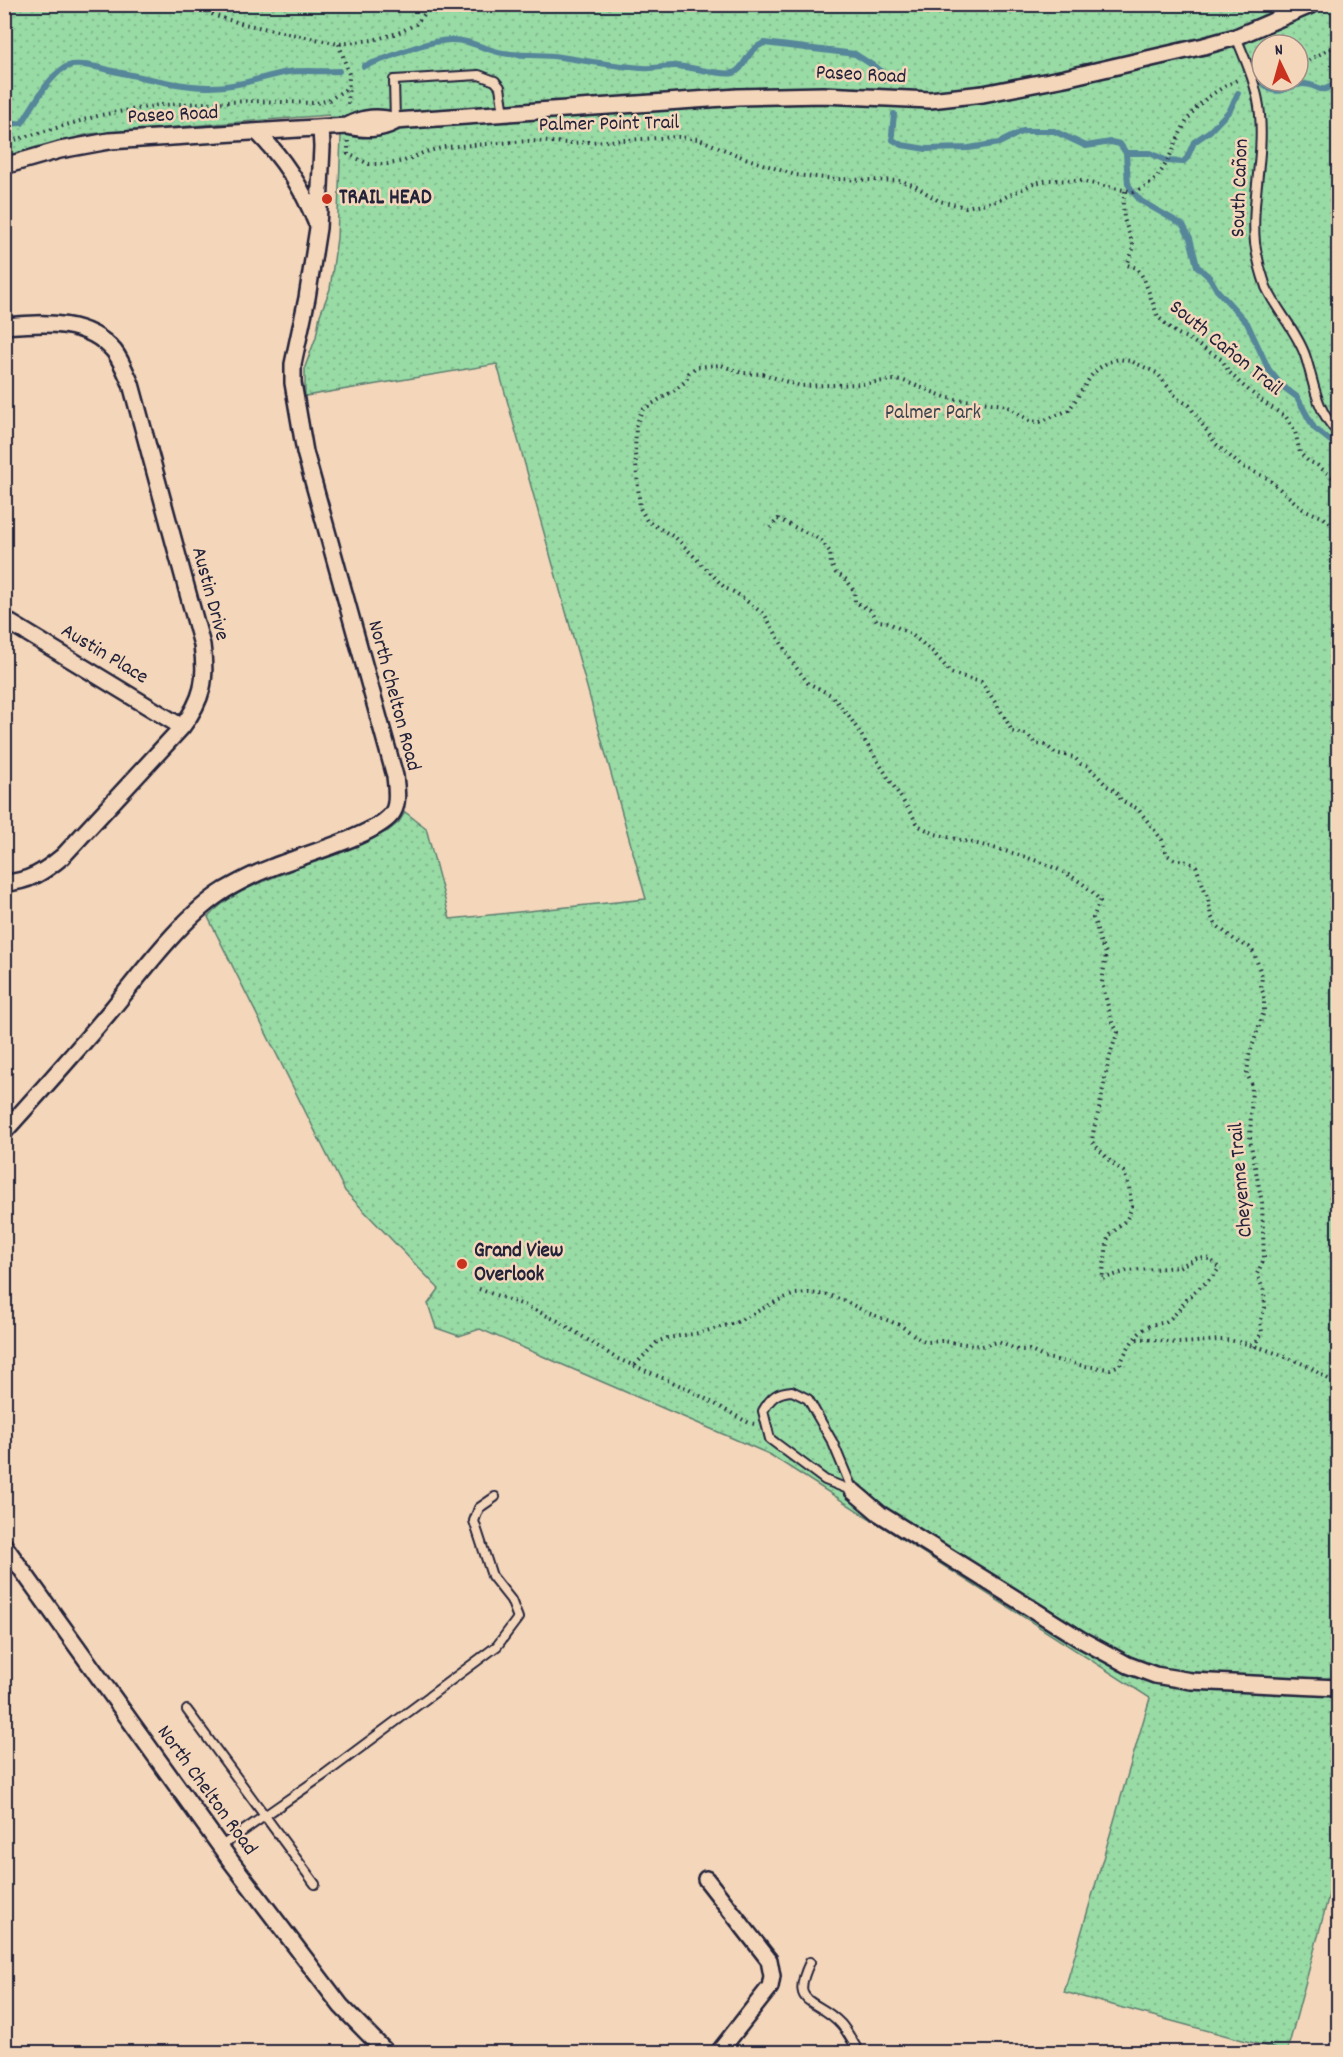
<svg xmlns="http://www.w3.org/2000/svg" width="1343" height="2057" viewBox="0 0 1343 2057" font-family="Dekko,sans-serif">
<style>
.park{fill:url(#park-dots);stroke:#5d7e70;stroke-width:1.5;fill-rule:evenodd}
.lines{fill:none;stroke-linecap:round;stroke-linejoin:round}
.stream{stroke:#578699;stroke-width:6}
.lane-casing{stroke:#22223b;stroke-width:12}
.street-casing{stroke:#22223b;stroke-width:20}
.path{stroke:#22223b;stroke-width:4;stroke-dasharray:1.5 4.5;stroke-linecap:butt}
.lane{stroke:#f4d6ba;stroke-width:8}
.street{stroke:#f4d6ba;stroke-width:15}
.poi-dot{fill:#c8321e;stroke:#f4d6ba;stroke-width:2}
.labels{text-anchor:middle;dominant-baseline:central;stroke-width:5;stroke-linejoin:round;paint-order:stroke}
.street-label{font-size:21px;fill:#22223b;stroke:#f4d6ba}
.poi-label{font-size:21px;font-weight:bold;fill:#22223b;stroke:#f4d6ba;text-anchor:start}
.park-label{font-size:21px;fill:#3a4750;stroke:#f4d6ba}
</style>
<defs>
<pattern id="park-dots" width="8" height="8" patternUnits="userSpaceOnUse" patternTransform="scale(1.5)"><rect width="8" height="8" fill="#98dba5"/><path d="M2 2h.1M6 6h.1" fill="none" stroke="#83bc8f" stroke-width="1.8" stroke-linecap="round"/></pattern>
</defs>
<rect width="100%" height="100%" fill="#f4d6ba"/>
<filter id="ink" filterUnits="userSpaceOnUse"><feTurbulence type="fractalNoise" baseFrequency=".0167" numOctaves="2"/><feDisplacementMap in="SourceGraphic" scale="12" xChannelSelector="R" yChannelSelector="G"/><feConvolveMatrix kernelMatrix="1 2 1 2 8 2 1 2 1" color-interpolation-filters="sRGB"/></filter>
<g filter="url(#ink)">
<path class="park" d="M5 5H1338V1861L1287 2052 1064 1992 1150 1698 769 1454 480 1329 459 1336 436 1328 428 1304 439 1289 345 1191 208 917C231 891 266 881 297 868 328 856 358 843 388 831L399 822 405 812 426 828 450 919 646 899 497 364 305 396V367L316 337 320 315 330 289 337 238 341 137 329 115 89 134 5 157ZM1262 45H1298V81H1262Z"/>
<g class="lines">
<path class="stream" d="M364 66C393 57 419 42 450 40 469 39 485 50 503 53 519 56 537 54 553 56 583 60 613 66 643 68 654 69 664 66 675 66 689 66 722 76 733 73 745 70 745 51 764 43L855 54 880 70 884 80
M1263 83C1266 85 1268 88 1270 89 1280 95 1293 84 1303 84 1322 84 1317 98 1338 81
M894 114 892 134 893 140 902 145 926 149 969 148 999 143 1023 131H1054L1086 146 1111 142 1120 144 1126 153 1128 184 1133 192 1141 201 1183 225 1190 238 1197 266 1210 278 1217 290 1247 323 1269 370 1282 386 1297 397 1314 428 1337 446
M4 124 22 123C33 107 52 68 72 65 87 63 107 70 122 73 150 79 178 86 207 87 235 88 261 77 288 72 305 70 322 72 339 71
M1126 153H1150L1167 161 1183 162 1187 158 1194 142 1210 131 1230 110 1238 93"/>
<defs>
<path id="lane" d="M1236 37C1246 61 1258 88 1260 115 1264 158 1251 200 1255 243 1257 257 1261 273 1266 287 1277 311 1296 330 1305 355 1315 385 1315 408 1338 433
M395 121 394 80 479 75 495 81 500 87 504 114
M792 1391 808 1399 833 1443 853 1491 825 1480 770 1439 763 1411C771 1397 777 1392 792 1391Z
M187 1710 315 1884
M220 1847 325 1774 497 1646 518 1618 511 1600 492 1576 474 1521 479 1508 495 1497
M810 1962C788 2008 817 1997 841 2024 848 2032 853 2043 859 2052"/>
<path id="street" d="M347 126C364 117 378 116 395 121L738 97 823 95 930 100 983 94 1065 78 1204 46 1236 37 1313 4
M257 132C284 159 302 187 316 222
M4 166 60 150 109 141 347 126C365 130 379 130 395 122
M4 326C42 323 86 318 114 351 121 360 126 373 131 384L202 645C207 680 203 699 182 727L63 856C45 871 29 882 4 883
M4 619 182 727
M4 1132C41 1091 77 1051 112 1009 144 970 183 916 225 890 239 882 254 874 270 868 296 857 380 835 393 812 399 802 396 787 395 776L305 452 293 383V364L307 298 318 228 322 147 321 128
M853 1491 880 1514 1080 1639 1128 1665 1155 1675 1191 1681 1338 1688
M4 1545 230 1860 341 2006 386 2052
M706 1879 769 1960 772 1976 770 1987 719 2052"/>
</defs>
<use href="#lane" class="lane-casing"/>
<use href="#street" class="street-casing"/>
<path class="path" d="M197 4 215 16 244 24 339 44 373 40 398 33 416 24 433 4
M339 44 349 74 348 107
M1298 66 1338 44
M348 141V154L369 164H388L404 161 425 152 445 147 529 141 571 143 678 137 699 139 742 157 795 175 836 179 901 181 915 186 939 201 966 207 997 201 1035 183 1048 180 1080 181 1133 192C1169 181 1171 143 1190 116 1201 99 1221 88 1239 79
M4 143 101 115 159 105 250 101 316 103 329 100 349 87
M1125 191 1123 203 1124 219 1134 247 1127 265 1137 268 1144 279 1158 317 1176 333 1189 339 1222 360 1229 372 1241 384 1263 402 1286 417 1295 431 1300 453 1308 461 1317 465 1338 482
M770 528 778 519 821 540 830 552 831 564 836 573 847 580 854 591 855 602 870 610 877 621 887 622 912 635 933 652 951 673 981 682C988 691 1010 724 1012 732L1026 734 1037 744 1046 745 1055 753 1074 757 1081 764 1088 766 1107 786 1116 791 1121 800 1138 809 1162 840 1167 855 1174 859 1188 862 1196 866 1208 899 1211 916 1216 925 1236 941 1249 947 1254 953 1262 976 1261 988 1264 995V1011L1249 1056 1247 1074 1252 1085 1250 1140 1262 1203 1264 1259 1257 1274 1264 1291 1265 1308 1260 1322 1262 1332 1254 1347
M479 1289 524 1305 558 1321 616 1358 686 1388 749 1423 755 1424
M1137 1339C1151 1338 1163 1342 1178 1343 1193 1343 1209 1340 1224 1340 1246 1341 1282 1355 1303 1364 1316 1369 1326 1380 1338 1384
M635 1365 657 1342 667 1338 699 1333 735 1323 779 1300 795 1294 809 1293 828 1295 845 1301 868 1313 900 1325 919 1339 928 1342 942 1341 982 1346 998 1342 1018 1350H1029L1043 1357 1084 1366 1110 1369 1120 1365C1125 1351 1137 1330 1152 1325 1156 1323 1161 1324 1165 1322 1176 1316 1181 1306 1188 1298 1198 1287 1211 1281 1219 1268L1210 1259 1197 1258 1179 1267 1127 1271 1102 1279 1108 1237 1127 1219 1132 1207 1129 1187 1124 1172 1111 1162 1092 1142C1093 1129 1097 1118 1100 1105 1105 1080 1108 1056 1118 1032L1112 1022 1102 983 1106 953C1098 942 1099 931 1093 918L1100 901C1071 860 982 846 935 834L919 826 849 716 831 695 808 683 792 662 765 615 736 593 725 588 676 538 647 521 640 508 635 454 636 426 642 410 675 390 686 381 689 373 696 367 721 365 742 373 763 374 800 386 862 384 891 380 904 381 948 398 1005 405 1030 421 1040 422 1069 410 1091 376 1099 368 1108 362 1119 359 1131 361 1157 373 1178 399 1189 405 1215 443 1241 466 1267 478 1303 509 1324 518 1338 529"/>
<use href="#lane" class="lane"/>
<use href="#street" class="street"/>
</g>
</g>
<g class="poi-dot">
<circle cx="327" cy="199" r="6"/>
<circle cx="462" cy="1264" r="6"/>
</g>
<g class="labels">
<g class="street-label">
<text transform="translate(861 76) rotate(3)">Paseo Road</text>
<text transform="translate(173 116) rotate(-3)">Paseo Road</text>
<text transform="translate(609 125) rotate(-1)">Palmer Point Trail</text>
<text transform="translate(1241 188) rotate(-88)">South Cañon</text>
<text transform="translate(1225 349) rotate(39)">South Cañon Trail</text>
<text transform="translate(209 594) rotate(75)">Austin Drive</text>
<text transform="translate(104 655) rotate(31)">Austin Place</text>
<text transform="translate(393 696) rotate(75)">North Chelton Road</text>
<text transform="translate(1242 1180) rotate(-95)">Cheyenne Trail</text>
<text transform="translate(206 1791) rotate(54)">North Chelton Road</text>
</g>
<g class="poi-label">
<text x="339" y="199">TRAIL HEAD</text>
<text x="474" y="1252">Grand View<tspan x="474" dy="24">Overlook</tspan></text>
</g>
<g class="park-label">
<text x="933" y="414">Palmer Park</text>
</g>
</g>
<rect width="1343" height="2057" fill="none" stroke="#f4d6ba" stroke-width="24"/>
<rect x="12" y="12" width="1319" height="2033" fill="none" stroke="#22223b" stroke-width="2" filter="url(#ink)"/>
<g transform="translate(1280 63) rotate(355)"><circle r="28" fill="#f4d6ba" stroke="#a08e87" stroke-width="1.5"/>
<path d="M0-4.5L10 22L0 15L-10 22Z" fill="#c8321e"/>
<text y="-9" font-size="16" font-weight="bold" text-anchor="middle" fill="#22223b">N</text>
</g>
</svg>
